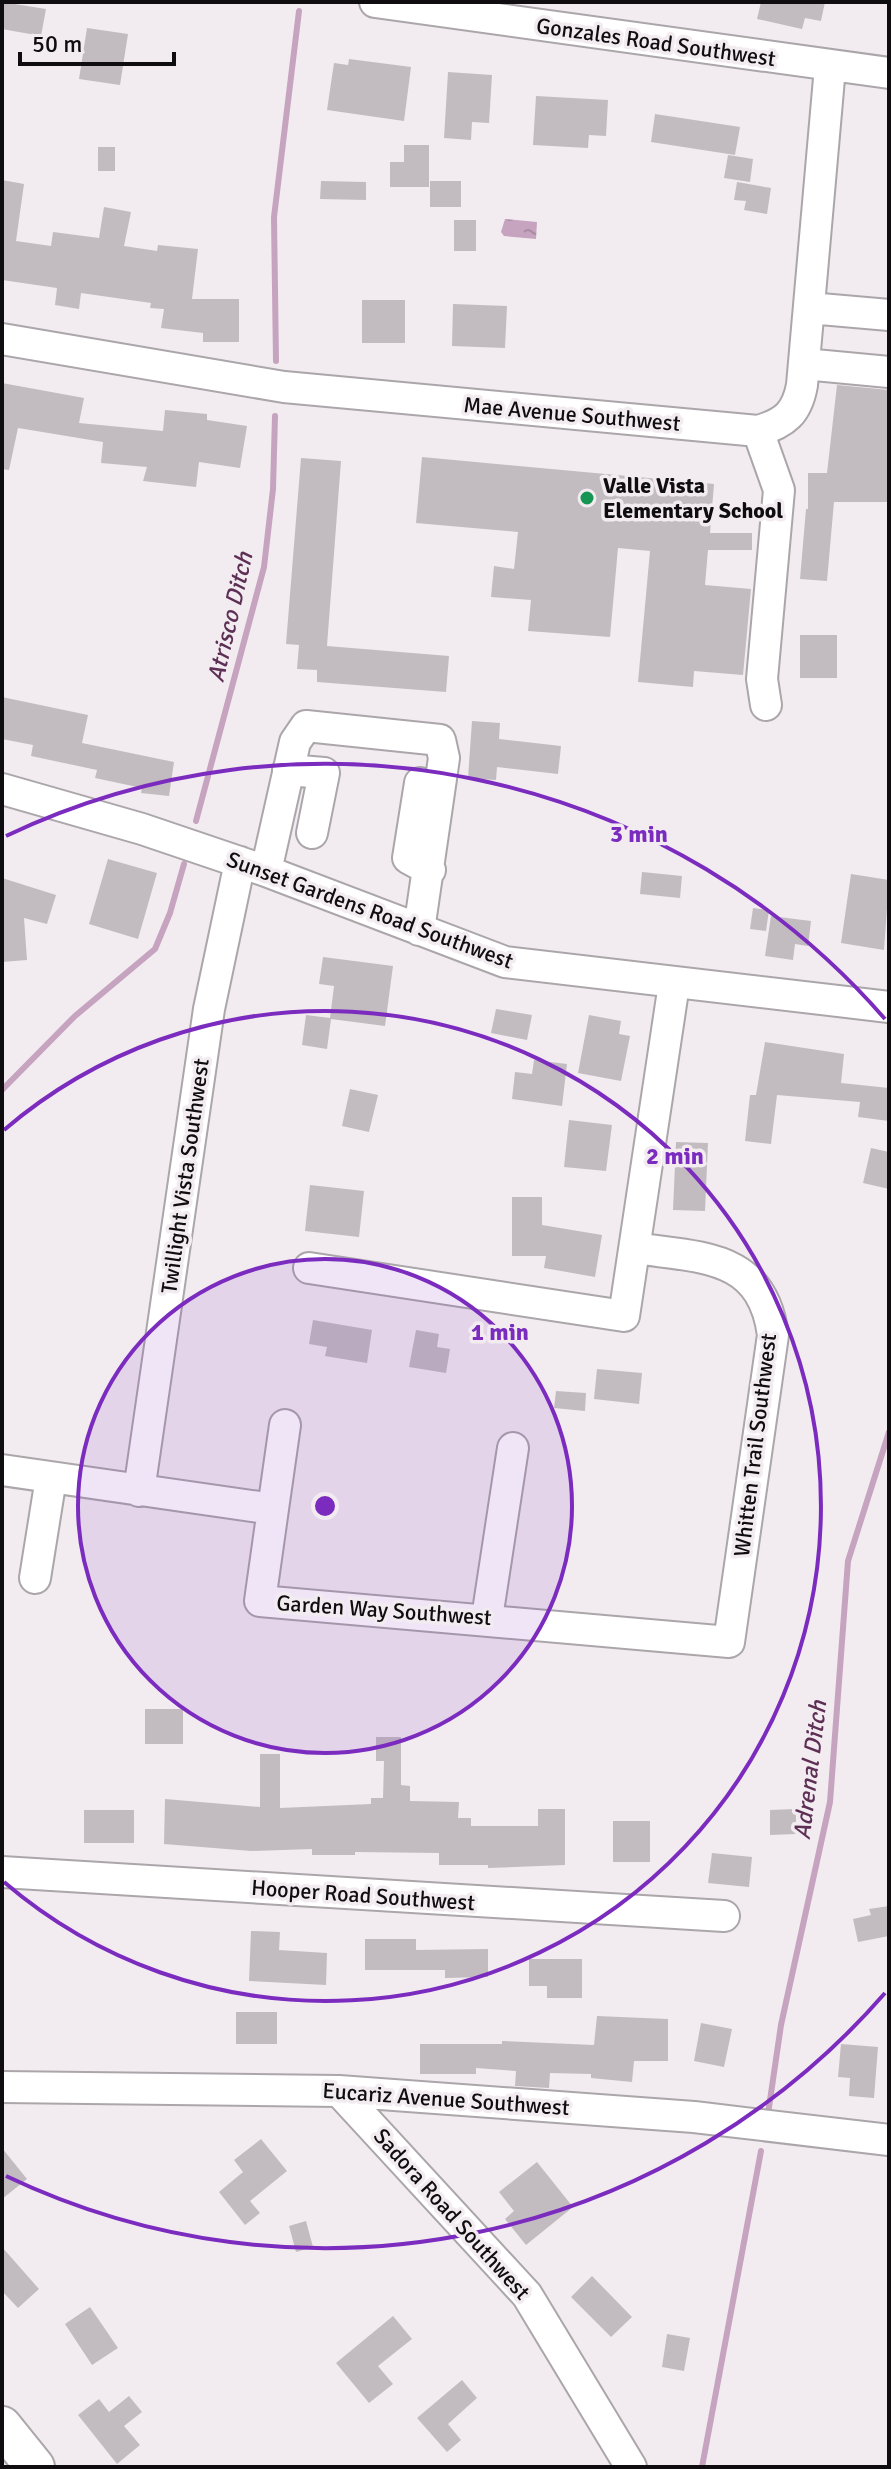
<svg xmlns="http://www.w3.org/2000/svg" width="891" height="2469" viewBox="0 0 891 2469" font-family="Signika,sans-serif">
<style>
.water{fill:url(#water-ripples)}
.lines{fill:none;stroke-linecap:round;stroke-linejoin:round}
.stream{stroke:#c6a3bf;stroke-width:6}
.building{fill:#c2bcc0}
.minor-casing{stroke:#aba6aa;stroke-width:34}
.major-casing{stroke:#aba6aa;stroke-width:42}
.minor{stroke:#fff;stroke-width:30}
.major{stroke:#fff;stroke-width:38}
.ring{fill:none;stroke:#7b2cbf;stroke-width:4}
.poi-dot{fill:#179653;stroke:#f2ecf1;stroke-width:3}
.labels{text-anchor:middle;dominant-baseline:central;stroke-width:7;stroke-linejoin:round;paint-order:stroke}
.street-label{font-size:22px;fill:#0f0d0f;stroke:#f2ecf1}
.poi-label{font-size:22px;font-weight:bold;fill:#0f0d0f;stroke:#f2ecf1;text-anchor:start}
.water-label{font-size:24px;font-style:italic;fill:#5d2f55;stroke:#f2ecf1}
.centre{fill:#7b2cbf;stroke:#f2ecf1;stroke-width:4}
.ring-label{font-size:24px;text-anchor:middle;font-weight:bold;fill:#7b2cbf;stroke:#f2ecf1;stroke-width:7;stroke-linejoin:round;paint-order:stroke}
</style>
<defs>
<pattern id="water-ripples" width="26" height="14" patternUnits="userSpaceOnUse" patternTransform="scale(2)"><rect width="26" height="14" fill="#c6a3bf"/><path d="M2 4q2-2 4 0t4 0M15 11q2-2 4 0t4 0" fill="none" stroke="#a98ba3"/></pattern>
</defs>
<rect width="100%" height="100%" fill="#f2ecf1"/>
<path class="water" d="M505 219 537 222 536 239 504 236 501 232Z"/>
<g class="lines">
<path class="stream" d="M276 361 274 217 299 11
M196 821 264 567 273 489 275 416
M2 1090 75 1016 155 949 170 913 184 864
M768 2114 781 2025 830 1802 848 1561 889 1432
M702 2467 761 2151"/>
</g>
<path class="building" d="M2 2 46 9 41 36 2 29Z
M761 2H825L821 21 805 18 802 29 757 19Z
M87 28 128 34 120 85 79 79Z
M349 59 411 67 404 121 327 110 334 63 348 65Z
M448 72 492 75 489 123 472 122 471 140 444 138Z
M536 96 608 100 606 136 589 135 588 148 533 145Z
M655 114 740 127 735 155 651 142Z
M404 145H429V187H390V162H404Z
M98 147H115V171H98Z
M728 155 753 159 750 182 724 178Z
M2 180 24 184 16 241 51 246 53 232 99 238 104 207 131 212 124 246 157 251 158 245 198 249 192 299H239V342H203V333L161 328 164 309 150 308 151 303 81 293 79 309 55 305 57 288 2 280Z
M321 181 366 182V200L320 199Z
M430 181H461V207H430Z
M737 182 771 188 767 214 744 210 746 201 734 200Z
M454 220H476V251H454Z
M362 300H405V343H362Z
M453 304 507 306 505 348 452 346Z
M2 383 84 398 79 423 163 431 165 410 207 414V420L247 426 240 468 199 462 196 487 143 481 147 467 101 463 103 442 18 428 9 470 2 469Z
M837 385 889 390V502H834L827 581 800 579 806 509H808V473H827Z
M422 457 714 484 710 533H752V550H708L705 585 751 589 743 675 694 671 693 687 638 682 650 551 618 548 610 637 528 631 531 600 491 597 494 566 514 569 518 532 416 523Z
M301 458 341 461 327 646 449 656 446 692 317 682V670L297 669 299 645 286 644Z
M800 635H837V678H800Z
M2 697 88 715 82 743 174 762 169 796 141 793 142 788 95 778 97 770 31 756 33 745 2 739Z
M472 721 500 723 499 739 561 746 558 774 497 767 496 780 468 778Z
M108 859 157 873 138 939 89 924Z
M642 872 682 876 680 898 640 894Z
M851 874 889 880 884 950 841 943Z
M2 878 56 895 47 924 24 918 27 960 2 962Z
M753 908 769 910 766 931 750 929Z
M771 916 811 921 808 946 795 944 793 960 765 956Z
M323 957 393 966 385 1026 331 1019 327 1049 302 1045 306 1015 330 1018 334 986 319 984Z
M496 1009 532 1015 527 1040 491 1033Z
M589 1015 621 1021 619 1034 630 1036 621 1081 578 1073Z
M765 1042 844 1054 841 1083 889 1088V1121L858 1117 860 1102 777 1095 771 1144 745 1141 750 1095H756Z
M534 1060 567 1064 562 1106 512 1099 515 1072 532 1074Z
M350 1089 378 1095 369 1132 342 1126Z
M569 1120 612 1125 606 1171 564 1167Z
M676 1142 708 1143 705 1211 673 1210Z
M871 1148 889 1152V1189L863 1183Z
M310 1185 364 1191 359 1237 305 1231Z
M512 1197H542V1225L602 1235 595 1277 544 1268 546 1256H512Z
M313 1320 372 1330 367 1363 325 1356 327 1347 309 1344Z
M416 1330 439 1334 437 1347 450 1349 446 1373 409 1367Z
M597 1369 642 1373 639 1404 594 1399Z
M556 1391 586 1393 585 1411 554 1408Z
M145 1709H183V1744H145Z
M376 1737H401V1785L410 1786V1801L459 1802 458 1818H471V1826H538V1809H565V1865L488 1868V1865H439V1853L355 1852V1855H312V1849L251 1851 164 1844 165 1799 260 1807V1754H280V1808L371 1804V1798H383L384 1761H376Z
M796 1809V1834L770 1835V1810Z
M84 1810H134V1843H84Z
M613 1821H650V1862H613Z
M712 1853 752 1857 749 1887 708 1883Z
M889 1906V1936L858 1942 853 1919 871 1915 869 1909Z
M251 1931 280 1932 279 1950 327 1953 326 1985 249 1981Z
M365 1939H416V1950L488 1949V1977L445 1978V1970H365Z
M529 1959H582V1998H547V1986H529Z
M236 2012H277V2044H236Z
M597 2016 668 2019V2061H634L632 2082 591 2078V2074L550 2073 549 2088 515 2086 516 2071 476 2068V2074H420V2044H502V2041L594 2045Z
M701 2023 732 2029 724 2067 694 2061Z
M841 2044 878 2047 874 2098 849 2096 850 2078 838 2077Z
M261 2139 287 2171 250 2201 260 2213 245 2225 219 2192 243 2172 234 2160Z
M2 2148 27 2179 2 2199Z
M537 2162 573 2207 526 2245 505 2219 514 2211 499 2192Z
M306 2221 313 2247 296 2252 289 2226Z
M2 2247 39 2289 18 2308 2 2291Z
M592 2276 632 2317 611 2337 571 2297Z
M90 2307 118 2348 92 2365 65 2324Z
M393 2316 412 2339 378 2366 393 2384 369 2403 336 2363Z
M667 2334 690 2338 684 2371 662 2367Z
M462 2380 477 2398 448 2424 461 2440 447 2452 417 2418Z
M129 2396 142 2412 124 2426 140 2445 117 2464 78 2415 99 2399 109 2412Z"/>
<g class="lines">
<defs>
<path id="minor" d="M375 2 889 73
M809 308 889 315
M2 339 284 387 758 431C785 423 797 413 802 385L830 67
M804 364 889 372
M758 431 779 490 762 679 766 705
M288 770 324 773 312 833
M420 783 408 858 430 870
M2 789 142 829 266 871 505 962 889 1007
M266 871 295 742 306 726 440 740 444 758 419 930
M309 1268 624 1316 674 984
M2 1470 273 1509 260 1601 729 1642 773 1335C762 1254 702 1258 635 1248
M139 1491 209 1009 240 862
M273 1509 285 1425
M35 1578 51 1478
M487 1618 513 1448
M2 1872 724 1916
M2 2087 339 2091 694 2117 889 2140
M339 2091 527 2295 631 2467"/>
<path id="major" d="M2 2426 35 2467"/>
</defs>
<use href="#minor" class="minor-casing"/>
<use href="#major" class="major-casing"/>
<use href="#minor" class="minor"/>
<use href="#major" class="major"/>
</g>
<circle cx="325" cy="1506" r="247" fill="#7b2cbf" fill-opacity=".12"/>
<g class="ring">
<circle cx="325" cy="1506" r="247"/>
<path d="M4 1130A495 495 0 1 1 4 1882"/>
<path d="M885 1993A742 742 0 0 1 6 2176M6 836A742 742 0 0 1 885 1019"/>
</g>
<circle class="poi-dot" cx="587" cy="498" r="8"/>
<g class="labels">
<g class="street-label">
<text transform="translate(656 42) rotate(8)">Gonzales Road Southwest</text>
<text transform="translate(572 414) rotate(5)">Mae Avenue Southwest</text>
<text transform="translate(370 910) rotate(20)">Sunset Gardens Road Southwest</text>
<text transform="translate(185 1176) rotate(-82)">Twillight Vista Southwest</text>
<text transform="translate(755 1445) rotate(-83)">Whitten Trail Southwest</text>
<text transform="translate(384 1610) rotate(4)">Garden Way Southwest</text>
<text transform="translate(363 1895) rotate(4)">Hooper Road Southwest</text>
<text transform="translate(446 2099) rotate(4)">Eucariz Avenue Southwest</text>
<text transform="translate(452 2214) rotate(48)">Sadora Road Southwest</text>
</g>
<g class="poi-label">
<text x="603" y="485">Valle Vista<tspan x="603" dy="25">Elementary School</tspan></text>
</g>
<g class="water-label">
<text transform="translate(230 617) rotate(-77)">Atrisco Ditch</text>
<text transform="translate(810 1770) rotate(-83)">Adrenal Ditch</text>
</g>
</g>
<circle cx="325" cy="1506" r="12" class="centre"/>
<g class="ring-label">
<text x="639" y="842">3 min</text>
<text x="675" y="1164">2 min</text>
<text x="500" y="1340">1 min</text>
</g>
<rect width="891" height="2469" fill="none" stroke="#0f0d0f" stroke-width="8"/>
<path d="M20 52v12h154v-12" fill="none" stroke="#0f0d0f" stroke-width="4"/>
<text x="32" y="52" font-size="24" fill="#0f0d0f" stroke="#f2ecf1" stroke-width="6" paint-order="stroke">50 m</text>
</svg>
